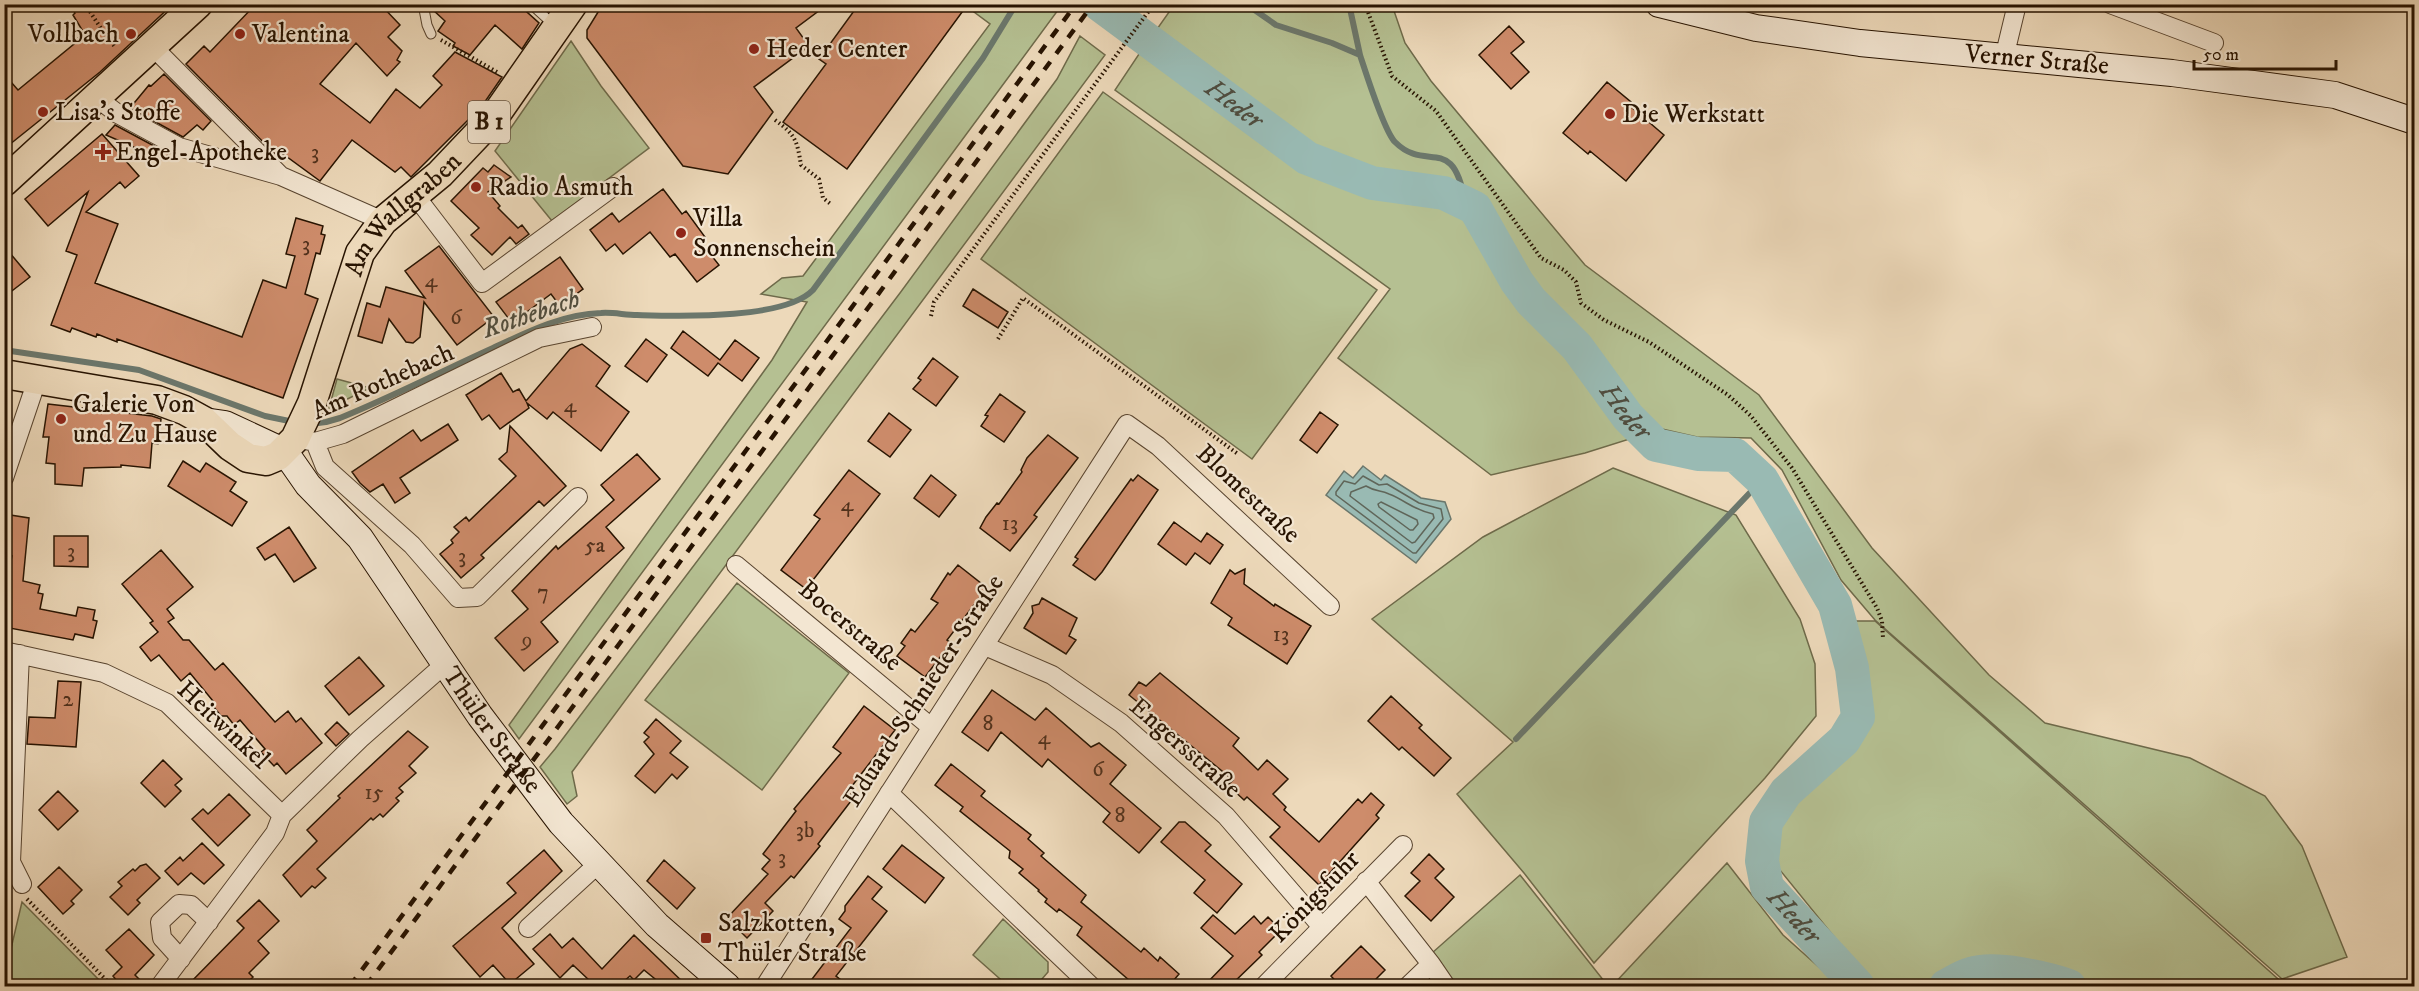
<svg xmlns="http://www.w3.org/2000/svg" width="2419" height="991" viewBox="0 0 2419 991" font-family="'IM FELL DW Pica',serif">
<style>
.green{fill:#b5c092;stroke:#6e6a4a;stroke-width:1.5}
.water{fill:#99bab3;stroke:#6b776c;stroke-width:1.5}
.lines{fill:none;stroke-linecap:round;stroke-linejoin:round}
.shore{stroke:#60665a;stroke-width:1.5}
.stream{stroke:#6b776c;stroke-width:6}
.river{stroke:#99bab3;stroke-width:34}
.building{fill:#ce8c6b;stroke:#271301;stroke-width:1.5}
.lane-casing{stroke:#58442f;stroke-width:11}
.street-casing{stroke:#58442f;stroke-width:20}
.secondary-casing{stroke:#271301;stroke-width:28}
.primary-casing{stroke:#271301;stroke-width:31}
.path{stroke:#271301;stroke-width:4;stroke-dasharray:1.5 3;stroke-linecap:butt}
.lane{stroke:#f3e6d2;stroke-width:9}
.street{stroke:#f3e6d2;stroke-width:18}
.secondary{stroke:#f3e6d2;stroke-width:26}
.primary{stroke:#edd9ba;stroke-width:28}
.rail{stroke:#271301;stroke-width:4.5;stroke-dasharray:10 10;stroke-linecap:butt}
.poi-dot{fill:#8f2418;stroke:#f3e6d2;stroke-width:2}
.labels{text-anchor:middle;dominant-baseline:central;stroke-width:4.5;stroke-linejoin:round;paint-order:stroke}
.number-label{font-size:22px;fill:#51311c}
.shield{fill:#f3e6d2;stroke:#645240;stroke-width:1.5}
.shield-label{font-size:24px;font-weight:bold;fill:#271301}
.poi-label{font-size:26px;fill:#271301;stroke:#f3e6d2;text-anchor:start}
.street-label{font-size:26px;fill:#271301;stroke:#f3e6d2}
.water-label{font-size:27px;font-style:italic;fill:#4f4d3f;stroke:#f3e6d2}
</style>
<rect width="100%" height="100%" fill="#edd9ba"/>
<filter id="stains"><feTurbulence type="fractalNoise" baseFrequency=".00333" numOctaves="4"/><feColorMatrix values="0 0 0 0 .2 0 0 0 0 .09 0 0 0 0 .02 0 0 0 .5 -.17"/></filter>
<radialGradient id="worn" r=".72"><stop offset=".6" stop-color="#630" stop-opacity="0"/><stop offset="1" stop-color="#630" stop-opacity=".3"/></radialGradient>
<path class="green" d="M972 5H1067L1064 11 1058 10 1016 67 519 739 509 725 772 360 807 302 761 294 782 278 803 276 990 24 970 9Z
M1174 5H1392L1405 43 1431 81 1585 265 1759 395 1872 548 1989 675 2045 723 2190 758 2265 796 2302 846 2347 957 2282 979 1875 620 1841 580 1782 470 1751 438 1697 437 1662 429 1636 409 1585 339 1537 294 1482 202 1429 183 1379 177 1330 160 1299 144 1150 39Z
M1080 36 1105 55 572 772 577 796 567 804 540 767 555 749 900 293 1057 79Z
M571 41 601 86 649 148 552 221 495 151Z
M1141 51 1295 160 1330 176 1382 192 1429 198 1475 215 1521 302 1572 354 1619 421 1636 437 1585 453 1491 475 1338 358 1390 289 1115 90Z
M1103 92 1377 290 1252 459 981 259Z
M337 379 370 388 329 408Z
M1613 468 1736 515 1800 619 1815 664 1816 716 1765 778 1594 963 1524 873 1457 794 1513 742 1372 619 1483 537Z
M737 583 849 673 762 790 645 700Z
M1856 621H1875L2286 986H2100L2058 969 1970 963 1922 986H1874L1771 859 1780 826 1799 800 1848 749 1869 721Z
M1727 863 1783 935 1840 986H1612Z
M1520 875 1608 986H1456L1432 953Z
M22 902 105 986H5V974Z
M1003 919 1048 962V972L1036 986H1008L973 955Z"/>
<path class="water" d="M1363 466 1381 480 1385 475 1421 498 1445 502 1451 519 1416 563 1326 495 1344 471 1353 478Z"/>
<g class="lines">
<path class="shore" d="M1363 476 1379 485 1387 484 1419 503 1441 509 1443 519 1416 553H1413L1336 495V492L1344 481 1355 484Z
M1366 486C1376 492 1380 490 1389 494 1407 501 1411 509 1433 514L1434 518 1415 542 1412 543 1350 496 1351 492Z
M1381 502 1417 520 1418 524 1413 530H1410L1379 507 1378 504Z"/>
<path class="stream" d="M1246 4 1276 25 1332 43 1360 55C1366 73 1384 131 1395 142 1427 174 1453 132 1465 202
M1349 4 1360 55
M4 350 139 370 265 416 294 422
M4 411 8 399
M310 424 326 422 340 418C392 397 442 371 493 348 527 332 563 314 601 313 613 312 625 315 637 315 678 316 784 320 813 290L983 58 1016 4
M1516 739 1762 480"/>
<g class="river">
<path id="s1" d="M1099 4 1307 158 1372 183 1444 193 1475 208 1517 282 1531 301 1577 347 1628 417 1656 445 1698 454 1735 455 1762 480 1835 605 1852 668 1858 717 1844 740 1786 792 1766 822 1762 861 1767 887 1858 986"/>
<path d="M1946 986C1954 982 1962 976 1971 974 1995 966 2046 978 2069 986"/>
</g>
</g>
<path class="building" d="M70 4H173L100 72 4 149V74L18 90 74 44 73 42 84 33 73 15 75 13Z
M256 4H380L400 25 388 37 402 51 397 60 400 62 387 76 356 43 320 84 370 123 396 89 420 108 442 85 433 76 455 52 502 77 482 106 411 177 401 167 395 172 352 140 320 181 283 154 279 158 186 64 204 46 210 52Z
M430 4H518L539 23 522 49 495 25 470 55 453 46 455 43 438 31 445 21 431 8Z
M603 4H828L796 28 809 46 754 87 773 112 728 174 683 166 587 38V30Z
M859 4H968L847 169 783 122 826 64 819 59Z
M1509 26 1524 42 1511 53 1529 72 1511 89 1479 55Z
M164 74 211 121 203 130 197 125 183 137 130 108 149 85 151 86Z
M1607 82 1631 102 1629 105 1664 135 1626 181 1590 151 1588 154 1563 133Z
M115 125 169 154 163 160 106 135Z
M102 134 139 176 125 188 120 182 86 212 118 224 95 283 242 337 263 280 286 288 295 256 286 254 296 218 323 226 321 234 325 235 320 254 316 253 305 294 318 299 283 398 117 339V342L97 334 96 337 72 328 70 332 51 325 77 255 66 251 88 192 48 226 25 199Z
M494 165 511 177 488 192 500 206 498 208 518 228 522 225 529 234 516 244 510 237 492 255 471 235 479 228 451 201 483 168 488 172Z
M663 189 682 214 686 211 705 237 700 241 719 265 697 282 675 254 670 257 650 232 623 254 615 244 606 251 590 230 612 213 619 222Z
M4 246 30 277 4 297Z
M439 246 494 317 457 345 424 302 420 337 413 343 406 342 389 319 382 343 358 336 367 303 380 307 386 287 425 298 405 271Z
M560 257 583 289 560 306 551 294 512 323 496 302Z
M973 289 1008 312 998 328 963 306Z
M683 331 720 360 735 340 759 358 742 381 718 363 708 376 671 348Z
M646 339 667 355 647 382 625 366Z
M582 344 610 366 596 386 629 412 601 451 553 412 547 419 527 403 529 408 500 429 489 415 482 420 466 395 501 373 513 392 519 389 526 401 570 349Z
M933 358 958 377 936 406 913 389 921 380 918 378Z
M1000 394 1025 412 1004 442 981 426 988 416 985 415Z
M48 404 152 416 161 419 158 444 152 443 150 468 121 465V467L84 468 82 486 55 484V464L46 463 49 437H43Z
M1320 412 1338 425 1317 453 1300 440Z
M889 413 911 430 890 457 868 441Z
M448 424 458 440 400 478 410 493 395 503 383 484 370 492 360 483 352 472 413 430 421 441Z
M510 426 566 486 544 506 539 501 481 555 484 558 461 578 440 554 453 543 451 540 459 532 454 527 466 517 469 521 516 476 499 459 507 452Z
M1048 435 1078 458 1034 515 1037 517 1010 551 980 528 986 517 997 503 999 504 1022 472 1021 470 1027 458Z
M637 454 660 479 606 527 624 548 541 622 558 642 524 671 495 638 528 609 512 591 556 546 558 549 614 500 601 485Z
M183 461 200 472 206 463 236 482 230 491 247 502 232 526 168 486Z
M849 470 880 494 806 589 781 570 820 519 814 515Z
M931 475 956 495 939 517 914 498Z
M1138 475 1158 490 1102 572 1095 580 1073 565 1078 559 1075 557 1131 479 1133 481Z
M4 514 29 518 23 581 40 585 38 593 43 594 40 609 76 616 78 607 95 610 93 620 97 621 93 638 75 634 73 640 4 627V592L12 556 4 555Z
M1174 522 1201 542 1207 533 1223 545 1210 564 1195 553 1186 565 1158 544Z
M289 527 316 568 294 582 275 554 265 560 257 548Z
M54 536H88V567L54 566Z
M161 550 193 587 167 609 174 618 168 622 183 640H189L215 670 223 663 275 722 288 711 296 722 301 718 322 743 286 774 277 763 274 766 261 752 265 749 240 720 234 725 227 716H221L213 706V701L190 673 181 681 159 655 151 661 140 647 158 632 150 623 153 621 122 584Z
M958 565 987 588 947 640 951 643 925 677 897 656 905 646 901 643 911 629 915 632 938 603 931 599 948 573 950 575Z
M1245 569 1244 584 1274 606 1275 604 1311 626 1287 664 1228 625 1232 618 1211 603 1230 570 1235 574Z
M1042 598 1077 618 1069 636 1076 640 1066 654 1024 628 1033 613 1032 606 1039 604Z
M359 657 384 686 349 715 325 686Z
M1160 673 1239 738 1233 746 1258 770 1267 760 1288 779 1273 794 1286 807 1284 810 1319 842 1358 799 1362 803 1371 793 1384 805 1376 815 1379 818 1319 885 1270 837 1280 827 1247 797 1244 800 1228 785 1233 780 1129 695 1139 682 1146 686Z
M58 681 81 682 76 747 27 744 29 717 55 718Z
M992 690 1035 720 1046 708 1091 747 1099 743 1126 765 1110 784 1161 828 1139 853 1103 822 1110 813 1048 759 1042 767 1001 732 988 751 962 732Z
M1391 696 1422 725 1419 728 1451 758 1434 776 1402 747 1399 750 1368 721Z
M864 706 895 730 852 786 855 789 847 799 851 801 818 844 820 846 794 878 791 876 765 903 773 911 747 938 727 918 768 874 762 869 770 860 763 854 796 811 794 809 841 753 833 747Z
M656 719 681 741 670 753 688 767 677 779 672 774 655 793 635 776 654 754 644 742 649 737 644 733Z
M337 722 349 734 336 746 325 734Z
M408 731 428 747 409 766 416 773 399 788 403 792 396 798 399 801 383 817 380 814 373 820 371 818 317 869 326 878 315 888 312 886 301 897 283 875 317 841 307 830 340 798 338 796Z
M163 760 182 779 175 785 181 791 165 807 141 783Z
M951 764 985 791 981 796 1031 835 1028 839 1044 853 1041 856 1086 895 1081 902 1141 952 1144 948 1158 961 1160 957 1179 974 1168 987H1137L1077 935 1082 927 1059 909 1057 912 1045 902 1047 899 1038 891 1039 890 1019 873 1023 869 1009 858 1010 851 960 811 963 807 935 785Z
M58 791 78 811 58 830 39 810Z
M229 794 250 815 218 846 192 819 203 809 208 814Z
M1179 822H1185L1211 845 1205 851 1242 884 1217 913 1194 893 1205 880 1161 842Z
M202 843 224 865 204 884 191 873 178 885 165 871 180 857 183 861Z
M902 845 944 878 925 903 883 869Z
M544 850 562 871 502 928 534 964 510 984 493 965 480 977 453 946 516 893 507 883Z
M1429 854 1444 869 1435 878 1454 897 1431 921 1405 896 1420 881 1411 873Z
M664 860 695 888 677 909 647 881Z
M146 864 160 878 137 900 140 903 128 915 110 897 122 886 118 882 133 869 135 871 140 866Z
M59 867 82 890 71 901 74 904 63 914 38 887Z
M868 876 882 887 872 899 887 911 836 976 850 987H806L851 928 839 919 845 911V906Z
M259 900 279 921 258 941 269 953 249 973 253 977 243 987H186L244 928 237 921Z
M1213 915 1235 934 1254 916 1261 924 1268 917 1281 930 1259 952 1262 955 1229 987H1203L1233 956 1201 928Z
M129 929 154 955 135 975 147 987H122L113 976 122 967 106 950Z
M550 934 562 948 573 938 602 969 634 935 688 987H665L644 970 634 980 630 976 617 987H585L590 981 573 965 560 978 533 949Z
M1361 946 1385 970 1368 987H1341L1331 976Z"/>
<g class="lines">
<defs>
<path id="lane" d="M423 4 427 25 431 34
M531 4 554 25"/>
<path id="street" d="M2110 4 2214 43
M153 47 280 175
M2004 58 2017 4
M97 98 118 114 179 147 281 176 383 221
M414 194 482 283 613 187
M305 440 315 442 343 434 539 338 592 327
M315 442 325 467 412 545 458 598 477 597 578 497
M4 478 37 380
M736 565 931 727
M985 646 1052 675 1121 723 1226 816 1321 926
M4 651 104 673 167 703 282 815
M20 654 11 862 22 884
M889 793 1091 986
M1366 881 1431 964 1408 986
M528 928 598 864
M181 959 162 938 160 922 179 904 191 905 209 922
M1431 964 1446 986
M160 986 275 833 282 815 360 739 445 664
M765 986 1127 424 1158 446 1330 606
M1264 986 1403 845"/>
<g id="secondary">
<path d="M1659 4 1756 28 1860 43 2172 73 2335 95 2414 121"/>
<path id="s2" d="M204 421 225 424 285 452 308 485 360 538 480 716 561 823 657 925 727 986"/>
</g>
<g id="primary">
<path d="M4 182 198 4"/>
<path id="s3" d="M4 374 157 400 184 410 204 421 230 446 248 458 266 461 278 456 295 439 312 403 360 253 383 221 440 174 495 116 573 4"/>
</g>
</defs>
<use href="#lane" class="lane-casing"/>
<use href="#street" class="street-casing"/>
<use href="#secondary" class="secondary-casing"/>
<use href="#primary" class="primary-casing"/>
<path class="path" d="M85 4 106 36 116 48
M1365 4 1392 76 1436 111 1541 258 1564 270 1576 282 1581 303 1604 320 1649 342 1728 395 1751 416 1792 468 1877 608 1882 621 1883 638
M441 40 497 72
M775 120C796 135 797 141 801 165L819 179 823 198 832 205
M931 316 934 302 1154 4
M998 339 1023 298 1238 454
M27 899 112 986"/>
<use href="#lane" class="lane"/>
<use href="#street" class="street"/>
<use href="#secondary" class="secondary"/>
<use href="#primary" class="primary"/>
<path class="rail" d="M350 986 1076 4
M366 986 1093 4"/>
</g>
<g class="poi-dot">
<circle cx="131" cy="34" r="6"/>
<circle cx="240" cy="34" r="6"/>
<circle cx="754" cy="49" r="6"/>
<circle cx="43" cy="112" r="6"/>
<circle cx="1610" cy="114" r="6"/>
<path d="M100 143h6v6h6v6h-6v6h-6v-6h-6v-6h6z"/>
<circle cx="476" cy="187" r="6"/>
<circle cx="681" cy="233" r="6"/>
<circle cx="61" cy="419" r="6"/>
<rect x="700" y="932" width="12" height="12" rx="3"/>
</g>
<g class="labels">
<g class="number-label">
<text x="315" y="152">3</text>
<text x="306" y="244">3</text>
<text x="431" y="280">4</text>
<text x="456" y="317">6</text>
<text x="570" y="405">4</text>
<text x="847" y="504">4</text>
<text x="1010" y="523">13</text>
<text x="595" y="545">5a</text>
<text x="71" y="551">3</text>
<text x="462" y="556">3</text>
<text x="543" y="592">7</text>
<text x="1281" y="634">13</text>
<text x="527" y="640">9</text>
<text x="68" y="699">2</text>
<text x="988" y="723">8</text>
<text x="1044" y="737">4</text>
<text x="1098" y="769">6</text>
<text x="374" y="792">15</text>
<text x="1120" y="815">8</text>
<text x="805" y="830">3b</text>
<text x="782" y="857">3</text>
</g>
<rect class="shield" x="468" y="101" width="42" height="42" rx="4.5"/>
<g class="shield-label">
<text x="489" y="122">B 1</text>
</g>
<g class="poi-label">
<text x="119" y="34" text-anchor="end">Vollbach</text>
<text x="252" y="34">Valentina</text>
<text x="766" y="49">Heder Center</text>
<text x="55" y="112">Lisa's Stoffe</text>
<text x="1622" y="114">Die Werkstatt</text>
<text x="115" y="152">Engel-Apotheke</text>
<text x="488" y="187">Radio Asmuth</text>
<text x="693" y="218">Villa<tspan x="693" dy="30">Sonnenschein</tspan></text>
<text x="73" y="404">Galerie Von<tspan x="73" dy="30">und Zu Hause</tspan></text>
<text x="718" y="923">Salzkotten,<tspan x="718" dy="30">Thüler Straße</tspan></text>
</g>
<g class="street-label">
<text transform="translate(2037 60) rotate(5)">Verner Straße</text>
<text stroke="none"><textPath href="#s3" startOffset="574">Am Wallgraben</textPath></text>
<text transform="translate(383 382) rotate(-24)">Am Rothebach</text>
<text transform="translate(1248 494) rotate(43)">Blomestraße</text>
<text transform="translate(850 626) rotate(40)">Bocerstraße</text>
<text transform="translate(924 691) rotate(-57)">Eduard-Schnieder-Straße</text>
<text transform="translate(223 725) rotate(43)">Heitwinkel</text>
<text stroke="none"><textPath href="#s2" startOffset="435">Thüler Straße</textPath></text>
<text transform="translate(1185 748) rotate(41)">Engersstraße</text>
<text transform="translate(1315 897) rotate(-46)">Königsfuhr</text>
</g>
<g class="water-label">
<text stroke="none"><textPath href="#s1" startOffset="168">Heder</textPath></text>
<text transform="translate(531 314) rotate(-19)">Rothebach</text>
<text stroke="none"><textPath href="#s1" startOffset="690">Heder</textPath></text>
<text stroke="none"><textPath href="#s1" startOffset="1358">Heder</textPath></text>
</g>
</g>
<rect width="2419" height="991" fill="none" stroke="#edd9ba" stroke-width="24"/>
<rect x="6" y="6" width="2407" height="979" fill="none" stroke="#271301" stroke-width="3"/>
<rect x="12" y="12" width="2395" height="967" fill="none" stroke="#271301" stroke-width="1.5"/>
<path d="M2194 60v9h142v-9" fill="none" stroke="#271301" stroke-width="3"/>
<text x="2203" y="60" font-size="18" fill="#271301" stroke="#f3e6d2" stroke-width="4.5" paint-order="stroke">50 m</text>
<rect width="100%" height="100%" filter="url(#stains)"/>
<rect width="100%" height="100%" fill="url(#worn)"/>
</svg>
